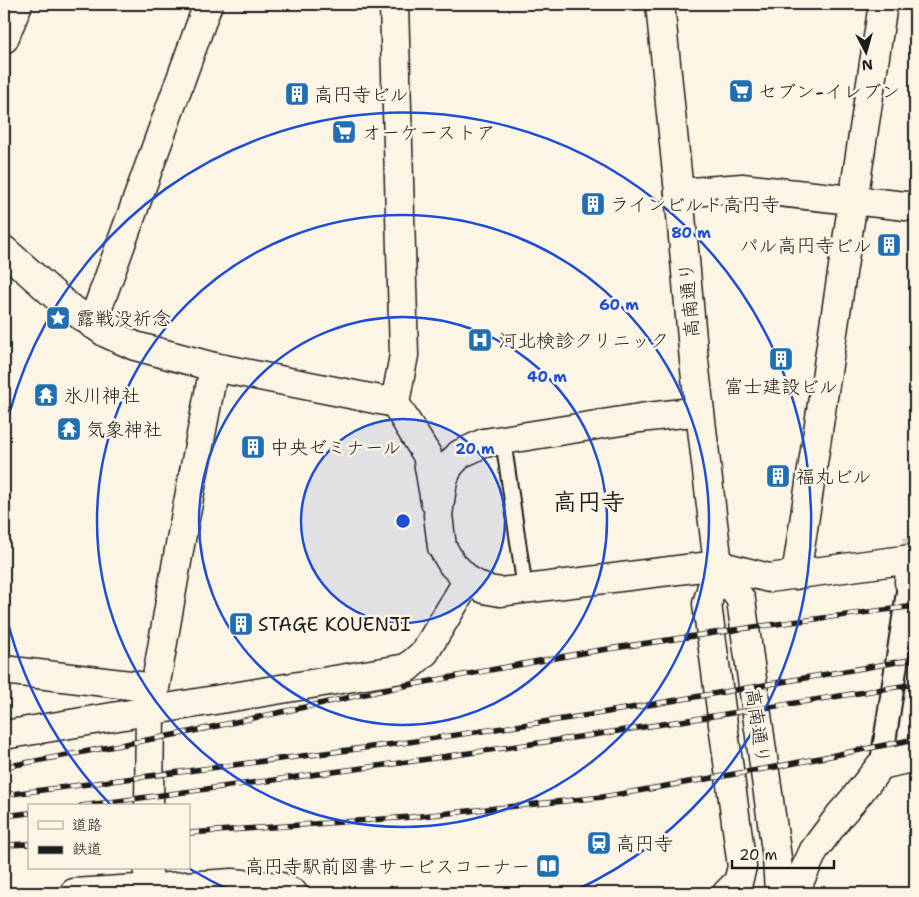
<svg xmlns="http://www.w3.org/2000/svg" width="919" height="897" viewBox="0 0 919 897" font-family="'Shantell Sans','Klee One',sans-serif">
<style>
.lines{fill:none;stroke-linecap:round;stroke-linejoin:round}
.pedestrian-tunnel{stroke:#dad4c7;stroke-width:21;stroke-dasharray:21 11;stroke-linecap:butt}
.service-casing{stroke:#1c1c1c;stroke-width:18}
.pedestrian-casing{stroke:#1c1c1c;stroke-width:25}
.minor-casing{stroke:#1c1c1c;stroke-width:31}
.tertiary-casing{stroke:#1c1c1c;stroke-width:31}
.service{stroke:#fcf5e5;stroke-width:14}
.pedestrian{stroke:#fcf5e5;stroke-width:21}
.minor{stroke:#fcf5e5;stroke-width:28}
.tertiary{stroke:#fcf5e5;stroke-width:28}
.rail-casing{stroke:#1c1c1c;stroke-width:5.5}
.rail{stroke:#fcf5e5;stroke-width:4;stroke-dasharray:11;stroke-linecap:butt}
.ring{fill:none;stroke:#1d4ed8;stroke-width:2.5}
.labels{text-anchor:middle;dominant-baseline:central;stroke-width:5;stroke-linejoin:round;paint-order:stroke}
.poi-label{font-size:19px;fill:#1c1c1c;stroke:#fcf5e5;text-anchor:start}
.street-label{font-size:19px;fill:#1c1c1c;stroke:#fcf5e5}
.district-label{font-size:24px;font-weight:bold;fill:#1c1c1c;stroke:#fcf5e5}
.centre{fill:#1d4ed8;stroke:#fcf5e5;stroke-width:2.5}
.ring-label{font-size:15px;text-anchor:middle;font-weight:bold;fill:#1d4ed8;stroke:#fcf5e5;stroke-width:5;stroke-linejoin:round;paint-order:stroke}
</style>
<rect width="100%" height="100%" fill="#fcf5e5"/>
<filter id="ink" filterUnits="userSpaceOnUse"><feTurbulence type="fractalNoise" baseFrequency=".02" numOctaves="2"/><feDisplacementMap in="SourceGraphic" scale="10" xChannelSelector="R" yChannelSelector="G"/><feConvolveMatrix kernelMatrix="1 2 1 2 8 2 1 2 1" color-interpolation-filters="sRGB"/></filter>
<g filter="url(#ink)">
<g class="lines">
<path class="pedestrian-tunnel" d="M911 559 915 532"/>
<defs>
<path id="service" d="M503 440 525 589"/>
<path id="pedestrian" d="M881 765 909 582"/>
<path id="minor" d="M394 4 404 355 395 403
M4 39 18 4
M679 193 742 188 915 207
M92 324 208 4
M409 426 427 455 435 502
M484 443 460 454 449 466 443 480 438 515 442 547 452 564 468 580 484 589 500 592 718 565 769 578 911 559 909 582H915
M718 565 707 604 742 867 738 882 727 893
M796 575 883 4
M4 670 155 688
M4 735 407 668 425 652 468 580
M149 806 150 710 155 688 179 550 214 367
M148 889V868
M795 893 801 878 814 850 840 815 854 799 881 765 915 757"/>
<path id="tertiary" d="M660 4 679 193 694 361 718 565 741 600 777 858 779 893
M4 250 66 305 106 333 135 346 214 367 395 403 409 426
M484 443 640 418 700 411
M74 893 232 883 281 887 293 893"/>
</defs>
<use href="#service" class="service-casing"/>
<use href="#pedestrian" class="pedestrian-casing"/>
<use href="#minor" class="minor-casing"/>
<use href="#tertiary" class="tertiary-casing"/>
<use href="#service" class="service"/>
<use href="#pedestrian" class="pedestrian"/>
<use href="#minor" class="minor"/>
<use href="#tertiary" class="tertiary"/>
<defs>
<path id="rail" d="M4 767 189 732 393 688 588 652 754 627 915 606
M4 795 402 743 590 715 915 659
M81 806 407 762 593 735 915 684
M4 816 29 813
M189 833 411 817 603 797 775 767 915 739
M4 845 29 844"/>
</defs>
<use href="#rail" class="rail-casing"/>
<use href="#rail" class="rail"/>
</g>
</g>
<circle cx="403" cy="521" r="102" fill="#1d4ed8" fill-opacity=".12"/>
<g class="ring">
<circle cx="403" cy="521" r="102"/>
<circle cx="403" cy="521" r="204"/>
<circle cx="403" cy="521" r="306"/>
<path d="M234 892A408 408 0 0 1 190 869M110 804A408 408 0 0 1 4 606M4 436A408 408 0 1 1 572 892"/>
</g>
<defs>
<symbol id="supermarket-square" viewBox="-11 -11 22 22"><rect x="-9" y="-9" width="18" height="18" rx="4" fill="#1f6fb2" stroke="#fcf5e5"/><path d="M-6-5.5h2.5l.6 2H6L4.5 2H-2.5L-4.4-4H-6ZM-1.5 3.2a1.3 1.3 0 1 0 .1 0ZM3 3.2a1.3 1.3 0 1 0 .1 0Z" fill="#fff"/></symbol>
<symbol id="building-square" viewBox="-11 -11 22 22"><rect x="-9" y="-9" width="18" height="18" rx="4" fill="#1f6fb2" stroke="#fcf5e5"/><path d="M-4-6H4V6H1V3H-1V6H-4ZM-2.5-4.3h1.7v1.8h-1.7ZM.8-4.3h1.7v1.8H.8ZM-2.5-1h1.7V.8h-1.7ZM.8-1h1.7V.8H.8Z" fill="#fff"/></symbol>
<symbol id="sight-square" viewBox="-11 -11 22 22"><rect x="-9" y="-9" width="18" height="18" rx="4" fill="#1f6fb2" stroke="#fcf5e5"/><path d="M0-6L1.8-2.2L6-1.7L2.9 1.2L3.7 5.4L0 3.3L-3.7 5.4L-2.9 1.2L-6-1.7L-1.8-2.2Z" fill="#fff"/></symbol>
<symbol id="hospital-square" viewBox="-11 -11 22 22"><rect x="-9" y="-9" width="18" height="18" rx="4" fill="#1f6fb2" stroke="#fcf5e5"/><path d="M-5-5h3v3.5h4V-5h3V5h-3V1.5h-4V5h-3Z" fill="#fff"/></symbol>
<symbol id="temple-square" viewBox="-11 -11 22 22"><rect x="-9" y="-9" width="18" height="18" rx="4" fill="#1f6fb2" stroke="#fcf5e5"/><path d="M0-6L5-2H3V0L6.5 2.5H4V6H1.5V3h-3V6H-4V2.5H-6.5L-3 0V-2H-5Z" fill="#fff"/></symbol>
<symbol id="station-square" viewBox="-11 -11 22 22"><rect x="-9" y="-9" width="18" height="18" rx="4" fill="#1f6fb2" stroke="#fcf5e5"/><path d="M-3-6H3Q5-6 5-4V2Q5 4 3 4L4.5 6H3L1.5 4h-3L-3 6H-4.5L-3 4Q-5 4-5 2V-4Q-5-6-3-6ZM-3.5-4v3h7v-3ZM-3.5 1v1.5H-2V1ZM2 1v1.5H3.5V1Z" fill="#fff"/></symbol>
<symbol id="library-square" viewBox="-11 -11 22 22"><rect x="-9" y="-9" width="18" height="18" rx="4" fill="#1f6fb2" stroke="#fcf5e5"/><path d="M-6-4Q-3-5.5-.7-3.5V5Q-3 3-6 4ZM6-4Q3-5.5 .7-3.5V5Q3 3 6 4Z" fill="#fff"/></symbol>
</defs>
<g fill-rule="evenodd">
<use href="#supermarket-square" x="727" y="77" width="28" height="28"/>
<use href="#building-square" x="283" y="80" width="28" height="28"/>
<use href="#supermarket-square" x="330" y="118" width="28" height="28"/>
<use href="#building-square" x="579" y="190" width="28" height="28"/>
<use href="#building-square" x="875" y="231" width="28" height="28"/>
<use href="#sight-square" x="44" y="304" width="28" height="28"/>
<use href="#hospital-square" x="466" y="326" width="28" height="28"/>
<use href="#building-square" x="767" y="345" width="28" height="28"/>
<use href="#temple-square" x="32" y="381" width="28" height="28"/>
<use href="#temple-square" x="55" y="415" width="28" height="28"/>
<use href="#building-square" x="239" y="433" width="28" height="28"/>
<use href="#building-square" x="764" y="462" width="28" height="28"/>
<use href="#building-square" x="227" y="610" width="28" height="28"/>
<use href="#station-square" x="585" y="829" width="28" height="28"/>
<use href="#library-square" x="534" y="852" width="28" height="28"/>
</g>
<g class="labels">
<g class="poi-label">
<text x="758" y="91">セブン-イレブン</text>
<text x="314" y="94">高円寺ビル</text>
<text x="362" y="132">オーケーストア</text>
<text x="610" y="204">ラインビルド高円寺</text>
<text x="872" y="245" text-anchor="end">パル高円寺ビル</text>
<text x="76" y="318">露戦没祈念</text>
<text x="498" y="340">河北検診クリニック</text>
<text x="781" y="386" text-anchor="middle">富士建設ビル</text>
<text x="64" y="395">氷川神社</text>
<text x="86" y="429">気象神社</text>
<text x="270" y="447">中央ゼミナール</text>
<text x="796" y="476">福丸ビル</text>
<text x="258" y="624">STAGE KOUENJI</text>
<text x="616" y="843">高円寺</text>
<text x="530" y="866" text-anchor="end">高円寺駅前図書サービスコーナー</text>
</g>
<g class="street-label">
<text transform="translate(689 300) rotate(-95)">高南通り</text>
<text transform="translate(758 726) rotate(82)">高南通り</text>
</g>
<g class="district-label">
<text x="589" y="502">高円寺</text>
</g>
</g>
<circle cx="403" cy="521" r="8" class="centre"/>
<g class="ring-label">
<text x="691" y="238">80 m</text>
<text x="619" y="310">60 m</text>
<text x="547" y="382">40 m</text>
<text x="475" y="454">20 m</text>
</g>
<rect width="919" height="897" fill="none" stroke="#fcf5e5" stroke-width="20"/>
<rect x="10" y="10" width="899" height="877" fill="none" stroke="#1c1c1c" stroke-width="2" filter="url(#ink)"/>
<rect x="28" y="804" width="162" height="65" fill="#fcf5e5" stroke="#a29e95"/>
<rect x="38" y="821" width="25" height="8" fill="#fcf5e5" stroke="#a29e95"/>
<text x="72" y="830" font-size="15" fill="#1c1c1c">道路</text>
<rect x="38" y="846" width="25" height="8" fill="#1c1c1c" stroke="#a29e95"/>
<text x="72" y="854" font-size="15" fill="#1c1c1c">鉄道</text>
<g transform="translate(866 52) rotate(174)" stroke="#fcf5e5" stroke-width="4" paint-order="stroke">
<path d="M0-4L9 19L0 12L-9 19Z" fill="#1c1c1c"/>
<text y="-8" font-size="14" font-weight="bold" text-anchor="middle" fill="#1c1c1c">N</text>
</g>
<path d="M732 860v8h102v-8" fill="none" stroke="#1c1c1c" stroke-width="2.5"/>
<text x="739" y="860" font-size="15" fill="#1c1c1c" stroke="#fcf5e5" stroke-width="4" paint-order="stroke">20 m</text>
</svg>
